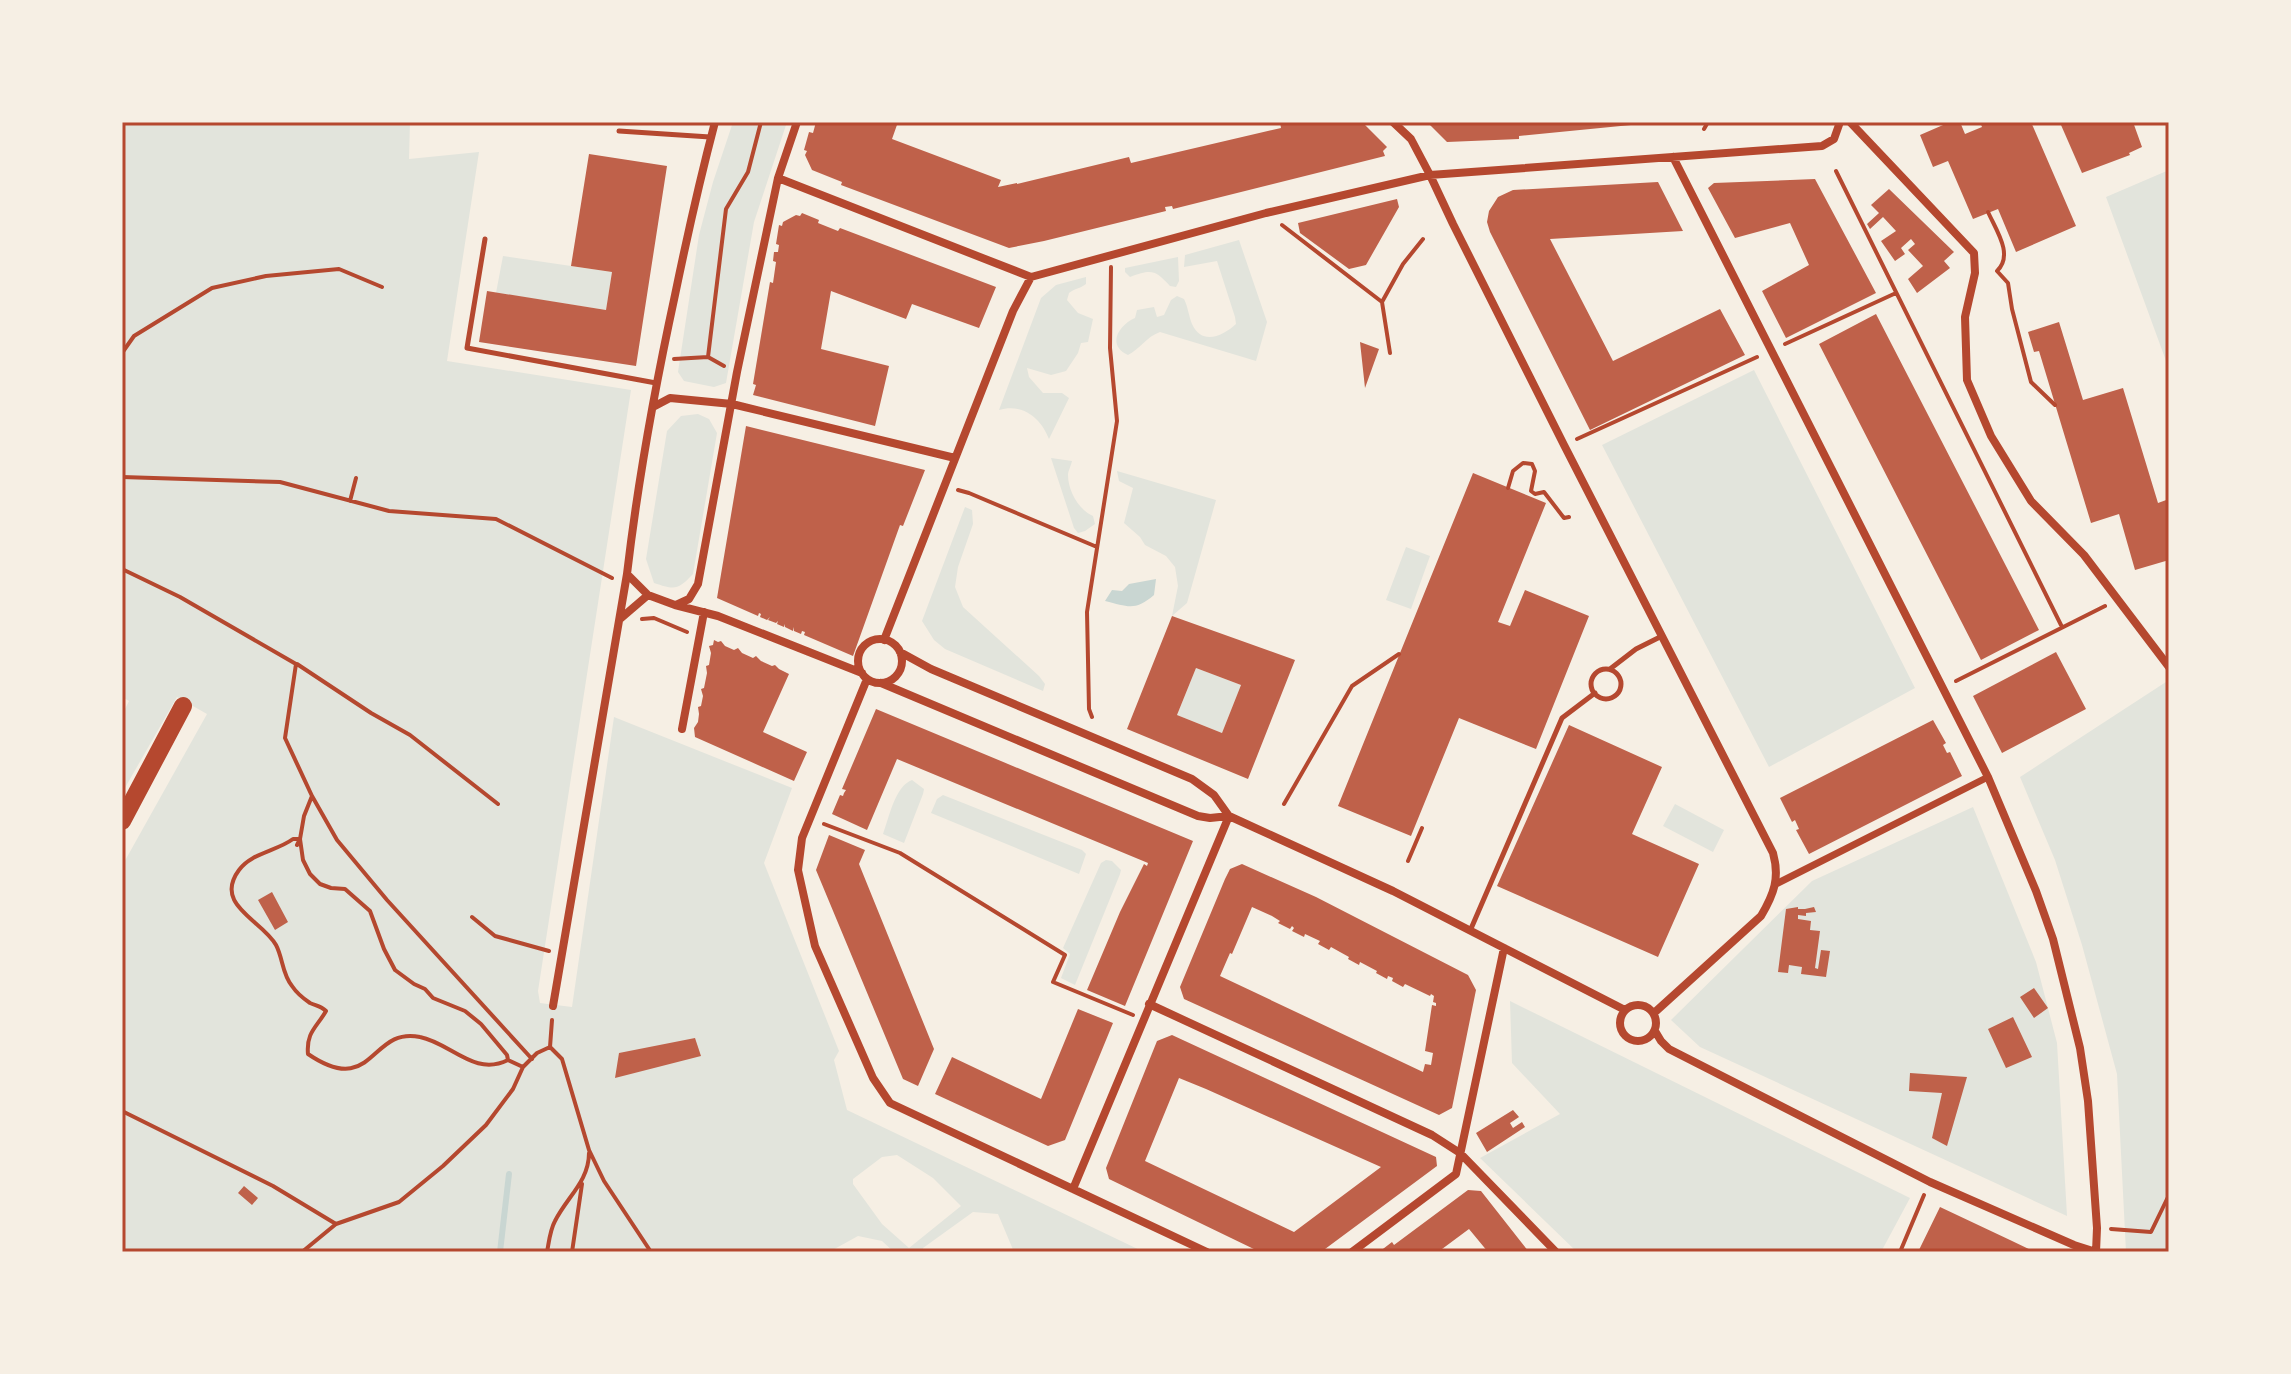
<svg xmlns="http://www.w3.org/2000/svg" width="2291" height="1374" viewBox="0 0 2291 1374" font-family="Lato,sans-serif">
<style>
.green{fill:#e2e4dc;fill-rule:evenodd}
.water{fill:#c9d6d2}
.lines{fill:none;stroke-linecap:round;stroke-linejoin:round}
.stream{stroke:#c9d6d2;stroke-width:6}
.building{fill:#bf614a;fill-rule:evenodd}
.path{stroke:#b5482f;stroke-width:4}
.service{stroke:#b5482f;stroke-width:5}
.pedestrian{stroke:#b5482f;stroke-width:7}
.minor{stroke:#b5482f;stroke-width:8}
.primary{stroke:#b5482f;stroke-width:18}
.neatline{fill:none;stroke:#b5482f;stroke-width:3}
</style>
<rect width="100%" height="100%" fill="#f6efe4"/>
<path class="green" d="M122 122H410L409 159 479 152 447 361 631 390 538 991 540 1003 572 1007 614 717 792 788 764 863 839 1051 834 1060 847 1110 1144 1252H1014L998 1214 973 1212 923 1248V1252H894L882 1241 858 1236 829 1252H122V866L207 714 177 697 122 793V715L129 701 122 697ZM897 1155 933 1178 961 1206 909 1248 882 1224 853 1184V1179L882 1157Z
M733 122H787L754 222 726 383 714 387 684 381 678 372 699 235 713 182Z
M2169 170V369L2106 197Z
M1239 240 1267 322 1256 361 1160 332C1146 337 1140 349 1128 355 1106 345 1119 325 1135 318L1137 310 1154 307 1157 317 1164 315 1171 300 1177 296 1184 299C1188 307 1189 317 1192 324 1202 346 1223 336 1236 324L1235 317 1217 261 1184 267 1185 255Z
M503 256 612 272 606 310 496 293Z
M1178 257 1179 281 1176 287 1170 286C1155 270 1152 269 1130 277L1125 272V268Z
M1086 277V284C1080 289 1075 288 1069 293L1067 300 1078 313 1093 319 1088 342 1081 343 1078 353 1066 371 1051 375 1027 368 1029 377 1043 393H1062L1069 398 1049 439C1041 418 1023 403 999 410L1041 298 1056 285Z
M1754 370 1915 688 1769 767 1602 445Z
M698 414 709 419 717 433 693 574C678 590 675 590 654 583L646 559 667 431 681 416Z
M1051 458 1072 461C1071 466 1068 471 1068 475 1068 491 1079 510 1093 516L1095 524 1085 531 1078 533 1074 528Z
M1117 471 1216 500 1187 603 1172 616 1178 586 1175 567 1166 556 1145 545 1140 537 1124 523 1133 488 1119 481Z
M965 507 972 510 973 524 958 567 955 587 963 607 1039 676 1045 684 1043 691 945 649 934 640 922 621Z
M1406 547 1430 556 1411 609 1386 600Z
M1196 668 1241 685 1222 733 1177 715Z
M2169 680V1252H2126L2117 1074 2082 945 2055 860 2020 777Z
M912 780 924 789 923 794 904 843 883 834C889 818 895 786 912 780Z
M943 795 1082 850 1086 854 1079 874 931 813 937 799Z
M1675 804 1724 830 1713 852 1663 826Z
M1973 807 2036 962 2057 1043 2067 1216 1700 1047 1671 1020 1812 881Z
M1106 860 1112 861 1121 870 1120 874 1075 985 1061 978 1070 954 1063 948 1101 863Z
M1510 1001 1910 1198 1881 1252H1577L1480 1158 1560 1114 1512 1063Z"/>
<path class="water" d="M1156 579 1154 595C1135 611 1129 607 1105 601L1112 590 1122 591 1129 584Z"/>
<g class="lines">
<path class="stream" d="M500 1252 509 1174"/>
</g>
<path class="building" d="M816 122H898L892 139 1001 180 998 187 1017 183V184L1129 157 1131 163 1281 128 1280 122H1362L1387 147 1383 151 1385 156 1173 209 1172 206 1165 207 1166 211 1044 241 1009 248 841 185 842 182 812 170 805 155 807 151 804 150 809 132 813 133Z
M1427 122H1641V124L1519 136V139L1447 142Z
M1950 122H1960L1965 134 1982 127 1980 122H2031L2076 226 2016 252 1998 209 1973 219 1948 161 1933 167 1920 135Z
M2069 122H2133L2142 147 2129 153 2130 155 2082 173 2061 125Z
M589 154 667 166 636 366 479 342 487 291 606 310 612 272 571 266Z
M1815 179 1876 293 1786 338 1762 291 1809 265 1790 223 1735 238 1708 188 1714 183Z
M1658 182 1683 231 1550 239 1613 361 1720 309 1745 355 1590 430 1490 232 1487 222 1489 211 1498 197 1513 190Z
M1889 189 1954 252 1944 261 1950 268 1917 293 1908 279 1923 266 1908 250 1915 244 1911 239 1901 248 1905 254 1895 261 1881 241 1896 231 1883 217 1870 229 1867 224 1879 213 1871 205Z
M1397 199 1399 207 1366 265 1349 269 1300 233 1298 223Z
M802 213 819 220 818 223 838 231 840 228 996 287 979 328 912 304 906 319 831 291 821 349 889 366 875 426 753 395 756 385 753 384 770 282 773 283 776 262 773 261 774 252H778L779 245 776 244 779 225 782 226 783 222 796 215 800 216Z
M1876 314 2039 630 1981 660 1819 344Z
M2059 322 2083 400 2123 388 2158 503 2169 499V560L2135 570 2119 514 2091 523 2039 351 2034 352 2028 332Z
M1360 342 1379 349 1365 388Z
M746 426 925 470 903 526 900 525 853 656 804 635 805 632 802 631 801 634 794 631V627L793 631 785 627V624L784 627 777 624 778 621 776 623 768 620 770 617 767 620 760 617 761 614 759 613 758 616 717 598Z
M1473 473 1546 503 1498 622 1510 626 1525 590 1589 616 1536 749 1459 718 1411 836 1338 806Z
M1172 616 1295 660 1248 779 1127 729ZM1196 668 1241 685 1222 733 1177 715Z
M714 640 718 642 721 641 725 646 734 650 738 648 742 653 753 658 756 656 761 661 772 666 775 665 779 669 789 674 763 732 807 752 794 781 695 737 694 728 698 722 699 714 698 707 701 706 703 696 701 689 704 688 707 673 706 666 709 665 711 653 709 646 713 645Z
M2056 652 2086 709 2002 753 1973 696Z
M876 709 1193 841 1125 1006 1087 990 1120 912 1144 864 1147 866 1148 863 897 759 867 830 832 814 840 795 843 796 844 793 846 790 842 789Z
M1933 720 1946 743 1943 745 1947 753 1950 752 1962 776 1809 854 1796 830 1799 829 1795 820 1792 822 1780 798Z
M1569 725 1662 767 1632 834 1699 864 1658 957 1497 886Z
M829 835 865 850 859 864 934 1049 918 1086 903 1079 816 870Z
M1242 864 1316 897 1468 975 1476 990 1452 1108 1439 1115 1184 999 1180 987 1225 879 1230 869ZM1252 907 1272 916 1280 921 1278 923 1290 929 1292 926 1294 928 1292 931 1304 937 1305 934 1320 941 1318 944 1329 950 1331 947 1349 957 1348 959 1359 965 1360 962 1377 971 1376 973 1387 979 1388 976 1393 978 1392 981 1403 987 1405 984 1430 996 1431 994 1434 996 1433 1002 1436 1003V1006L1432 1005 1425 1051 1433 1053 1431 1065 1425 1064 1423 1072 1220 976 1230 953 1232 954Z
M272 892 288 922 275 930 258 900Z
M1798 907V909H1805L1814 907 1816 912 1806 913V916L1798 915V919L1811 921 1810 930 1820 931 1815 968 1818 969 1821 950 1830 951 1826 977 1801 974 1802 967 1789 965 1788 973 1778 972 1786 909Z
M2034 988 2048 1008 2034 1018 2020 997Z
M1078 1009 1113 1023 1065 1140 1048 1146 935 1094 952 1057 1041 1099Z
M2013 1017 2032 1057 2006 1068 1988 1029Z
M1172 1035 1436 1157 1437 1166 1321 1252H1260L1109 1179 1106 1168 1157 1041ZM1179 1078 1206 1089 1381 1167 1294 1232 1145 1161Z
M695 1038 701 1056 615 1078 619 1053Z
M1910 1073 1967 1077 1947 1146 1932 1138 1942 1093 1909 1091Z
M1513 1110 1519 1117 1510 1123 1513 1128 1522 1122 1525 1127 1487 1152 1476 1133Z
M244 1186 258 1198 252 1205 238 1193Z
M1468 1190 1481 1191 1529 1252H1488L1469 1229 1438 1252H1379L1392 1242 1394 1245Z
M1940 1207 2010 1240 2035 1252H1918Z"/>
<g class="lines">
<path class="path" d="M1704 129 1708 122
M1836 171 2062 627
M1988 212C1996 230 2014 255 1997 271L2008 283 2012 309 2031 382 2055 405
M1282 225 1382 302
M1785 344 1896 293
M122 353 134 336 212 288 266 276 339 269 382 287
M1390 353 1382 302 1403 264 1423 239
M674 359 708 357
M724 366 708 357 726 209 748 172 761 122
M1577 439 1757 357
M122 477 280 482 389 511 496 519 612 578
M1508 488 1513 471 1523 463 1532 464 1535 471 1531 491 1535 494 1544 492 1564 518 1569 517
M958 490 969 493 1097 547
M350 501 356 478
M122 569 180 597 296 664 285 738 312 796 304 816 300 839 297 845
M642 619 654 618 687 632
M297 664 371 713 410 735 498 804
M1956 681 2105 606
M1092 717 1089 709 1087 612 1117 421 1110 348 1111 267
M312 796 337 840 387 900 532 1059
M1284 804 1352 686 1399 654
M824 824 900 853 1065 955 1053 982 1133 1015
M1408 861 1422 828
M472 917 495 936 549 951
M550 1047 562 1059 589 1150 604 1181 651 1252
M508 1060C474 1077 451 1043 420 1037 370 1026 374 1099 308 1054 306 1032 317 1027 326 1011 321 1006 317 1006 310 1003 304 999 296 992 292 986 282 974 283 958 276 945 262 920 213 905 239 870 251 853 277 851 293 839H300L303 860 310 874 320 884 331 888 345 889 370 911 384 949 395 970 414 984 425 989 433 998 465 1011 481 1024 507 1055 508 1060 523 1067
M122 1111 273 1186 336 1224
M2111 1229 2151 1232 2169 1195
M302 1252 336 1224 399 1202 443 1166 486 1125 513 1089 523 1067 537 1053 550 1047 552 1020
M547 1252C549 1242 550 1230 555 1221 567 1197 589 1181 589 1153
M572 1252 582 1184
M1900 1252 1924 1195"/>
<path class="service" d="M619 131 710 137
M485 239 467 348 656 383
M1610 669 1636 649 1662 636
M1591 684a15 15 0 1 1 30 0a15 15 0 1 1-30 0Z
M1470 931 1562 718 1595 693"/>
<path class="pedestrian" d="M1776 884 1988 777"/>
<path class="minor" d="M715 122C700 179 687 237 675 295 655 387 638 480 627 574L648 595 675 605 718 616 862 673
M1393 122 1411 139 1430 175 1453 224 1564 445 1773 853C1780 878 1774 894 1761 916L1654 1013
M1850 122 1974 253 1975 273 1965 317 1967 380 1991 436 2031 501 2084 555 2169 667
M1673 157 1988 777 2036 891 2053 939 2080 1048 2088 1101 2097 1228 2096 1252
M778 178 1031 277 1266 213 1430 175 1822 146 1834 139 1840 122
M653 407 670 398 732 404 955 458
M676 605 689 599 698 584 737 372 778 178 797 122
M620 619 648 595
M858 661a22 22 0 1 1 44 0a22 22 0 1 1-44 0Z
M884 640 1013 311 1031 277
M900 652 931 669 1192 779 1214 795 1229 816 1393 891 1625 1010
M867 679 802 838 798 870 815 946 873 1078 890 1103 1207 1252
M881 683 1198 816 1210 818 1229 816
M682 729 704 612
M1149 1004 1432 1135 1460 1153 1556 1252
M1620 1023a18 18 0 1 1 36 0a18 18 0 1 1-36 0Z
M553 1006 627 574
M1655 1031 1661 1041 1669 1049 1930 1182 2074 1245 2096 1252
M1073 1189 1229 816
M1352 1252 1456 1174 1504 948"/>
<path class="primary" d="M122 821 183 706"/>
</g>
<rect width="2291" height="1374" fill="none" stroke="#f6efe4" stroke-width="248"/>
<rect x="124" y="124" width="2043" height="1126" class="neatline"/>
</svg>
